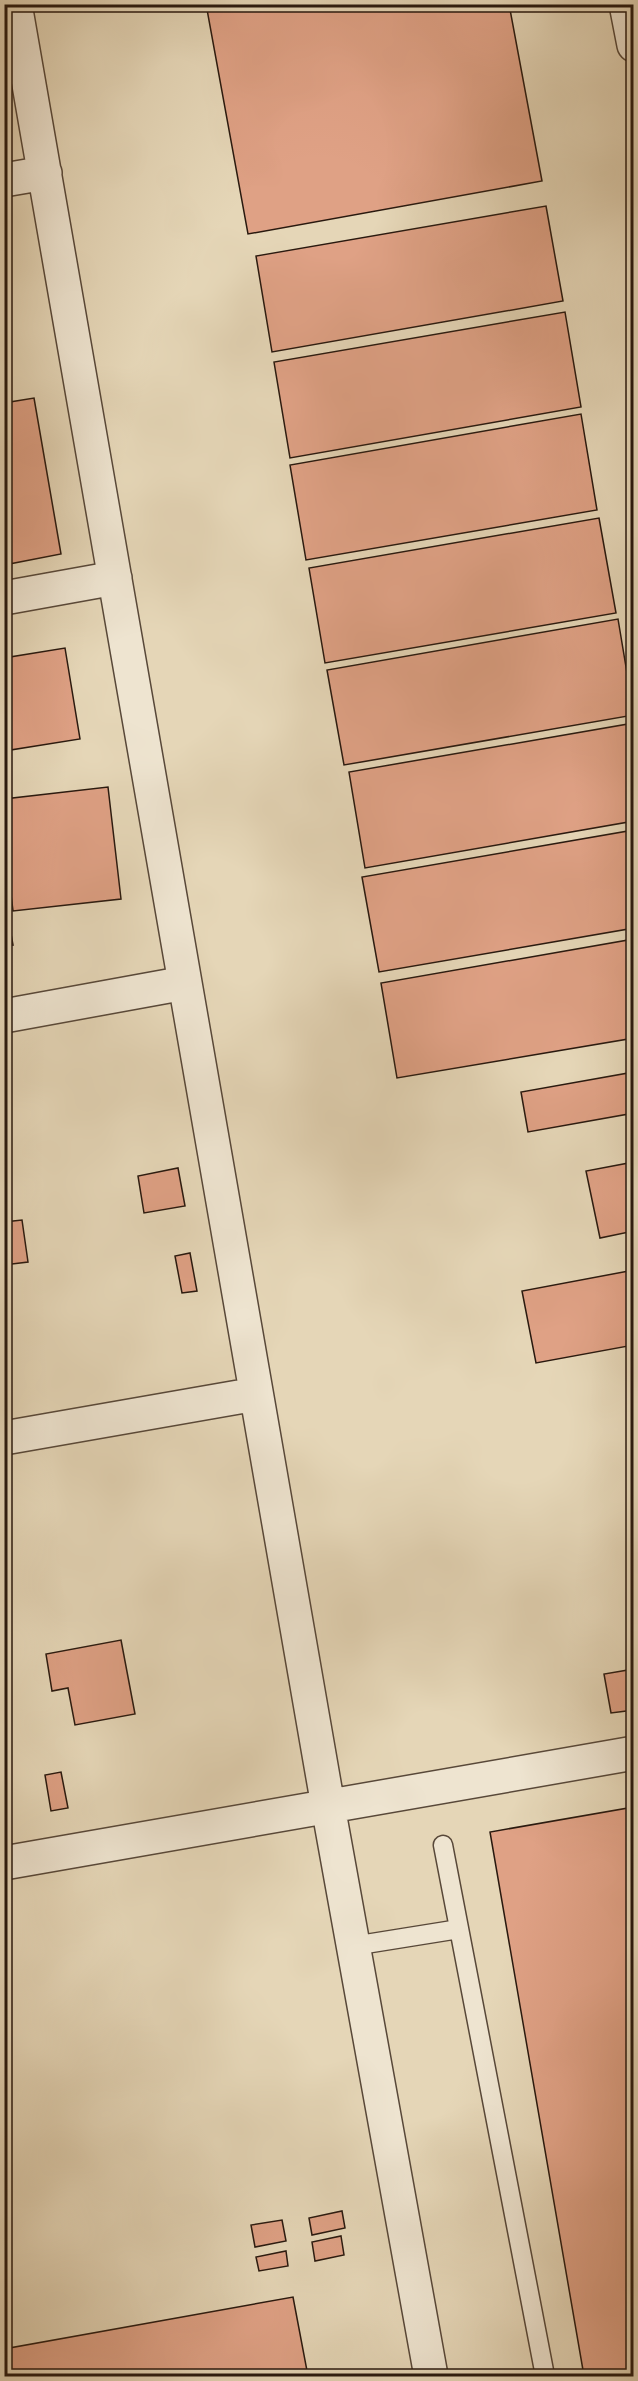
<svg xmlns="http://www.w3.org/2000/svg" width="638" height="2381" viewBox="0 0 638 2381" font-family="'Libre Caslon Text',serif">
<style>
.building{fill:#dfa185;stroke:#29190f;stroke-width:1.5}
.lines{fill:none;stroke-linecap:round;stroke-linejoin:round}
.service-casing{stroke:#584839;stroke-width:21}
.minor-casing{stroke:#584839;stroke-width:36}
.tertiary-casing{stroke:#584839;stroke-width:36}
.service{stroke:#eee4d0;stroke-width:18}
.minor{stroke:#eee4d0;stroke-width:33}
.tertiary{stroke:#eee4d0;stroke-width:33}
</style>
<rect width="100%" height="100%" fill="#e5d6b7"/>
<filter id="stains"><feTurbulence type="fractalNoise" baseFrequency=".00333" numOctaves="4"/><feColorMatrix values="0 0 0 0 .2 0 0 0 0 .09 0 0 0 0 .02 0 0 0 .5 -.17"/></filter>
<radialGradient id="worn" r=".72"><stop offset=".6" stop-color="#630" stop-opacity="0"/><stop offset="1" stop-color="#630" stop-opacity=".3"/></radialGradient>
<path class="building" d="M206 4H509L542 181 248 234Z
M546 206 563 301 272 352 256 256Z
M565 312 581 407 290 458 274 362Z
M34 398 61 554 4 565V403Z
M581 414 597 510 306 560 290 465Z
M599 518 616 613 325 663 309 568Z
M618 619 634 715 344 765 327 670Z
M65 648 80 739 4 751V658Z
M634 723V821L365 868 349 772Z
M108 787 121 899 13 911 4 838V799Z
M634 830V928L379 972 362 877Z
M4 894 13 945 4 946Z
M634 939V1038L397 1078 381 983Z
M634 1072V1113L528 1132 521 1092Z
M634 1162V1231L600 1238 586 1171Z
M178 1168 185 1206 144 1213 138 1176Z
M22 1220 28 1262 4 1265V1222Z
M190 1253 197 1291 182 1293 175 1256Z
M634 1270V1345L536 1363 522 1291Z
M121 1640 135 1714 75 1725 68 1688 52 1691 46 1654Z
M634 1669V1710L611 1713 604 1674Z
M61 1772 68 1808 51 1811 45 1775Z
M634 1807V2376H584L490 1832Z
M342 2211 345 2228 312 2235 309 2218Z
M282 2220 286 2241 255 2247 251 2225Z
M341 2236 344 2255 315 2261 312 2242Z
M286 2251 288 2266 259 2271 256 2257Z
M293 2297 308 2376H4V2349Z"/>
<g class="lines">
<defs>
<path id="service" d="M443 1845 545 2376
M353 1946 459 1929"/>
<path id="minor" d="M15 4 328 1806 431 2376
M4 180 45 173
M4 598 115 578
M4 1016 185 983
M4 1438 256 1394
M4 1863 634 1753"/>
<path id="tertiary" d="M626 4 634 45"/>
</defs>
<use href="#service" class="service-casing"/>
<use href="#minor" class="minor-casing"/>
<use href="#tertiary" class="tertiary-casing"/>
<use href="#service" class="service"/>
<use href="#minor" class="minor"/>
<use href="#tertiary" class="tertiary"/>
</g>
<rect width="638" height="2381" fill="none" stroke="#e5d6b7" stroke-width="24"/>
<rect x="6" y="6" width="626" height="2369" fill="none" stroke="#29190f" stroke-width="3"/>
<rect x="12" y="12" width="614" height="2357" fill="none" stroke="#29190f" stroke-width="1.5"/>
<rect width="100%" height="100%" filter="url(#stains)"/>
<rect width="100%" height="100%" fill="url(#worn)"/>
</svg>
